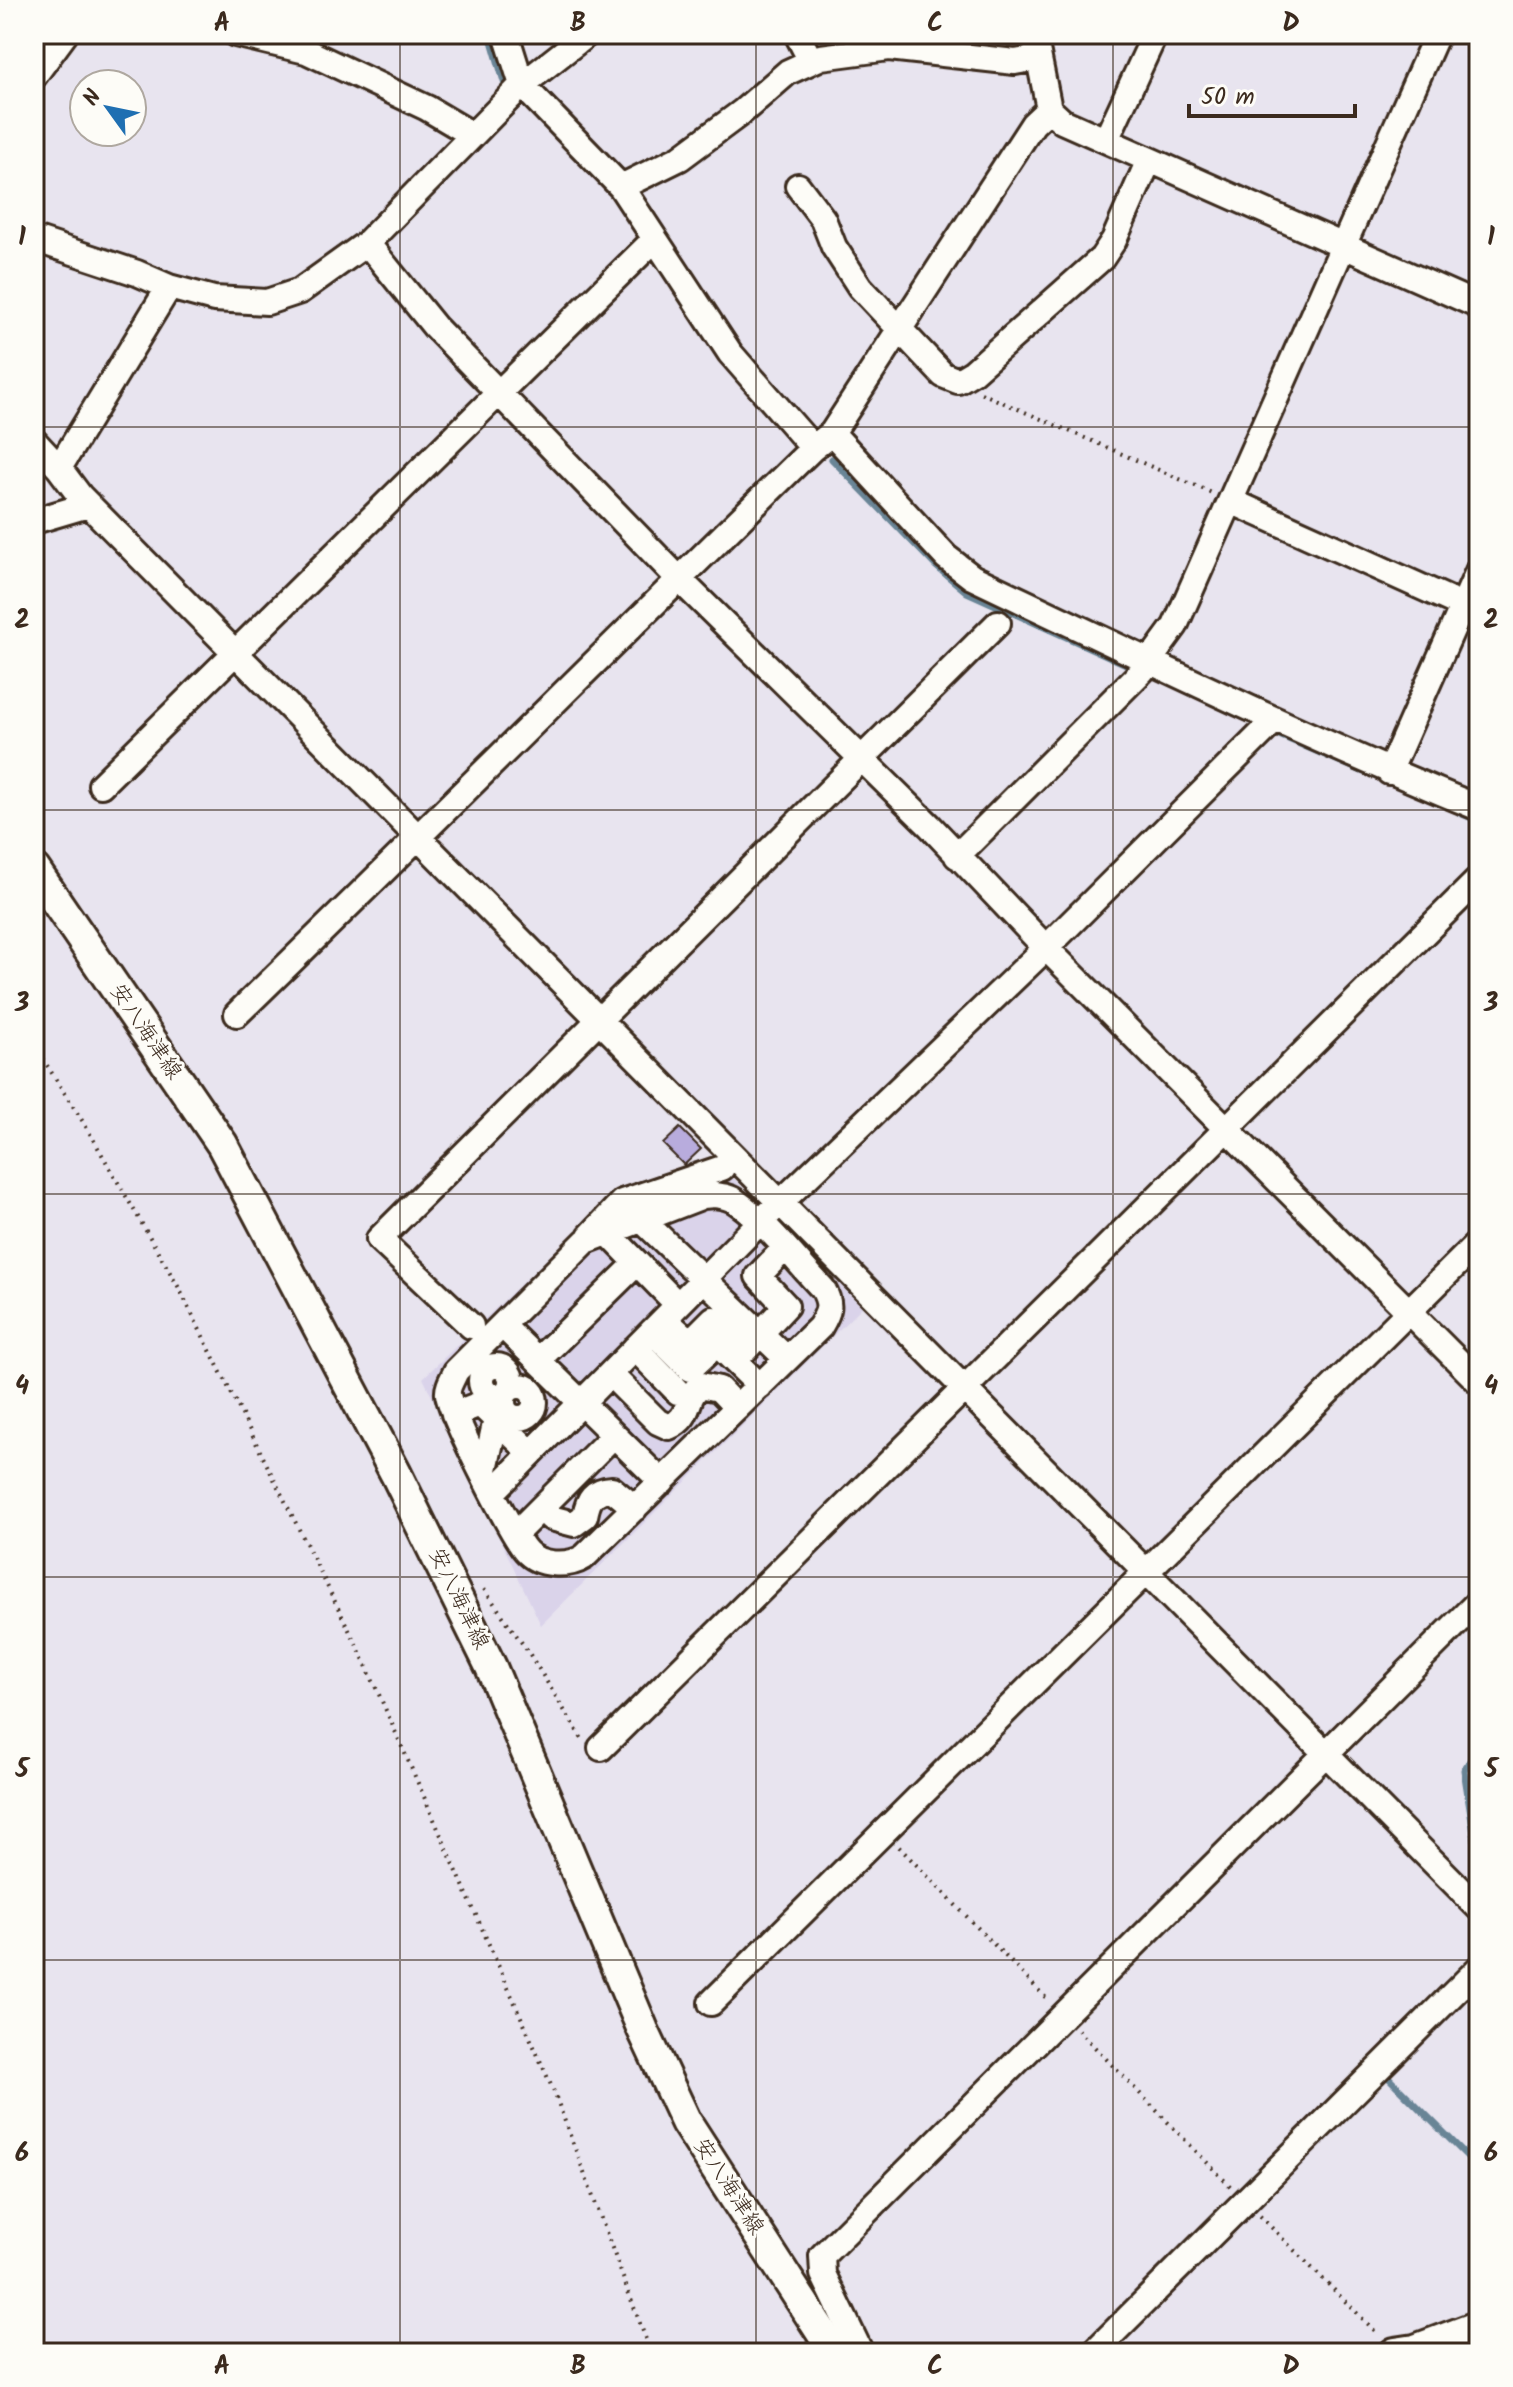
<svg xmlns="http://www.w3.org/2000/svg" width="1513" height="2387" viewBox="0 0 1513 2387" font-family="Kalam,'Klee One',sans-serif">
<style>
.built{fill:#dad3ea}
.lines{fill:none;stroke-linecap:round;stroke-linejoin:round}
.stream{stroke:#698596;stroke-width:7}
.building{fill:#b8acdd;stroke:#3b2a1e;stroke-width:2}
.minor-casing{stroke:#3b2a1e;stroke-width:30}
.major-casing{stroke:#3b2a1e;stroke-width:36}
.path{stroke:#3b2a1e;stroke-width:4;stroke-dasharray:2 6;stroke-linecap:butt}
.minor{stroke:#fdfcf7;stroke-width:24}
.major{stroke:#fdfcf7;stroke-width:30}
.grid{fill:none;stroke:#3b2a1e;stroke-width:2;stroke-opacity:0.55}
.labels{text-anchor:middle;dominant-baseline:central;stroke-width:6;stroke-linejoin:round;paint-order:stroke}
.street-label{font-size:22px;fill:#3b2a1e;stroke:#fdfcf7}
.neatline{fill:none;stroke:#3b2a1e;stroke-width:3}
.grid-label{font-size:26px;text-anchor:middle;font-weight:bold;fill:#3b2a1e}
</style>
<rect width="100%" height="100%" fill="#e8e4ef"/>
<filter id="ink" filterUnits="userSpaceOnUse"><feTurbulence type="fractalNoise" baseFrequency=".0125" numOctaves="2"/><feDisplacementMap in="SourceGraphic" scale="16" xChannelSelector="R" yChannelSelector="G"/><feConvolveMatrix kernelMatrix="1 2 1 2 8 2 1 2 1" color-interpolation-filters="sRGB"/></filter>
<g filter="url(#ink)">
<path class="built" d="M713 1158 862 1307 541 1625 423 1378 618 1191Z"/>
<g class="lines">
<path class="stream" d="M490 34 505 85
M832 459 936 566 967 592 1135 668
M1277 734 1364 772
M1460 813 1479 821
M1479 1747 1464 1770 1479 1865
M1391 2070 1386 2075 1470 2159 1479 2151"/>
</g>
<path class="building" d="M680 1128 701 1149 684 1165 663 1144Z"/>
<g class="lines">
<defs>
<path id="minor" d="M235 34 306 51 427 108 471 134
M506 34 522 85 621 187 680 158 742 112 788 72 821 57 889 48 1015 62 1038 58
M797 34 811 61
M1034 34 1049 109 1062 121 1479 306
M34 76 65 34
M1106 140 1155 34
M798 186 823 219 834 247 860 287 943 375 958 381 973 372 1102 258 1114 240 1149 160
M621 187 730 353 813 448
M34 239 137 273 169 287 214 299 267 302 300 291 367 243 522 85 587 34
M367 243 435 327 679 579 930 826 1046 948 1479 1382
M169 287 59 468 80 496 1479 1908
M832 433 946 557 972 577C1140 657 1307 738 1479 808
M34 441 59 468
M1231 501 1479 613
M34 521 88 505
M1389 772 1479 569
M101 785 654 240
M957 856 1142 671 1175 626 1437 34
M237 1014C430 827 620 636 813 448L832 433 1033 124 1049 109
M714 1195C723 1196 731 1197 738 1203 769 1225 797 1262 823 1289 832 1305 829 1312 820 1327L584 1557C568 1567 539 1566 526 1551 512 1536 450 1413 448 1394 447 1387 453 1378 456 1371L586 1241 703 1196Z
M642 1220 787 1359
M608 1233 678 1305
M590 1236 622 1202 722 1168
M664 1319 690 1342 713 1319 744 1351 786 1306 758 1276 784 1249
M471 1326 379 1239 998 623
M503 1326 662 1482
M652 1331 690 1369 717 1344 760 1386
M635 1348 678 1392
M538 1360 637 1263
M481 1381a15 15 0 1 1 30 0a15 15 0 1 1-30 0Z
M610 1374 658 1422 669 1427C693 1417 683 1398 701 1385L719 1389 737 1408
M503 1402a16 16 0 1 1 32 0a16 16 0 1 1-32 0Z
M454 1414 480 1404 531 1453
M484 1474 496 1419
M493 1492 759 1223 1046 948 1275 720
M541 1508 551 1518 574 1524 585 1516C588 1499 593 1490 612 1489L635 1508
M516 1533 614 1435
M601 1748 1479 879
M711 2003 1479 1242
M861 2353 823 2274 822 2256 1479 1601
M1093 2353 1479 1968"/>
<path id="major" d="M34 869 222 1144 396 1474 491 1667 643 2030 686 2122 835 2353
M1395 2353 1415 2350 1479 2326"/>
</defs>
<use href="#minor" class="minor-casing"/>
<use href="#major" class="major-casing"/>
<path class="path" d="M981 393 1212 493
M34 1045 85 1125 179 1288 362 1656 554 2092 651 2353
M484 1589 529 1653 582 1739
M1479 1764C1468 1777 1476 1795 1479 1811
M899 1847 1049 2001
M1078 2030 1231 2187
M1260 2216 1378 2334"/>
<use href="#minor" class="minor"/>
<use href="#major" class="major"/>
</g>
</g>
<path class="grid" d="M400 34V2353M756 34V2353M1113 34V2353M34 427H1479M34 810H1479M34 1194H1479M34 1577H1479M34 1960H1479"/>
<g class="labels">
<g class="street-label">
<text transform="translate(145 1032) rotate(56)">安八海津線</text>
<text transform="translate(458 1599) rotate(64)">安八海津線</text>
<text transform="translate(728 2187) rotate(57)">安八海津線</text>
</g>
</g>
<rect width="1513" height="2387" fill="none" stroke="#fdfcf7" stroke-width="88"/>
<g transform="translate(108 108) rotate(303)"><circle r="38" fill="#fdfcf7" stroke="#afa8a0" stroke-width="2"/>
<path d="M0-6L14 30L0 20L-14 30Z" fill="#1f6fb2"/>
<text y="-12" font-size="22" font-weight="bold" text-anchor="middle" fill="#3b2a1e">N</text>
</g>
<path d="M1189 104v12h166v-12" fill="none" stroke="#3b2a1e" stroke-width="4"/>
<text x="1201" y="104" font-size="24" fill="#3b2a1e" stroke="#fdfcf7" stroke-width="6" paint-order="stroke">50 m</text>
<rect x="44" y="44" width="1425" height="2299" class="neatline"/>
<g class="grid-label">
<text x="222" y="31">A</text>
<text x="578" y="31">B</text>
<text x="935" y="31">C</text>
<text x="1291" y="31">D</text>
<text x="22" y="245">1</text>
<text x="1491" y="245">1</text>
<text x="22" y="628">2</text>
<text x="1491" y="628">2</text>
<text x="22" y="1011">3</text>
<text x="1491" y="1011">3</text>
<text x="22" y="1394">4</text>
<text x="1491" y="1394">4</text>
<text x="22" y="1777">5</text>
<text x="1491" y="1777">5</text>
<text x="22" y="2161">6</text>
<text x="1491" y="2161">6</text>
<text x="222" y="2374">A</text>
<text x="578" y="2374">B</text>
<text x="935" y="2374">C</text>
<text x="1291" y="2374">D</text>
</g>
</svg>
